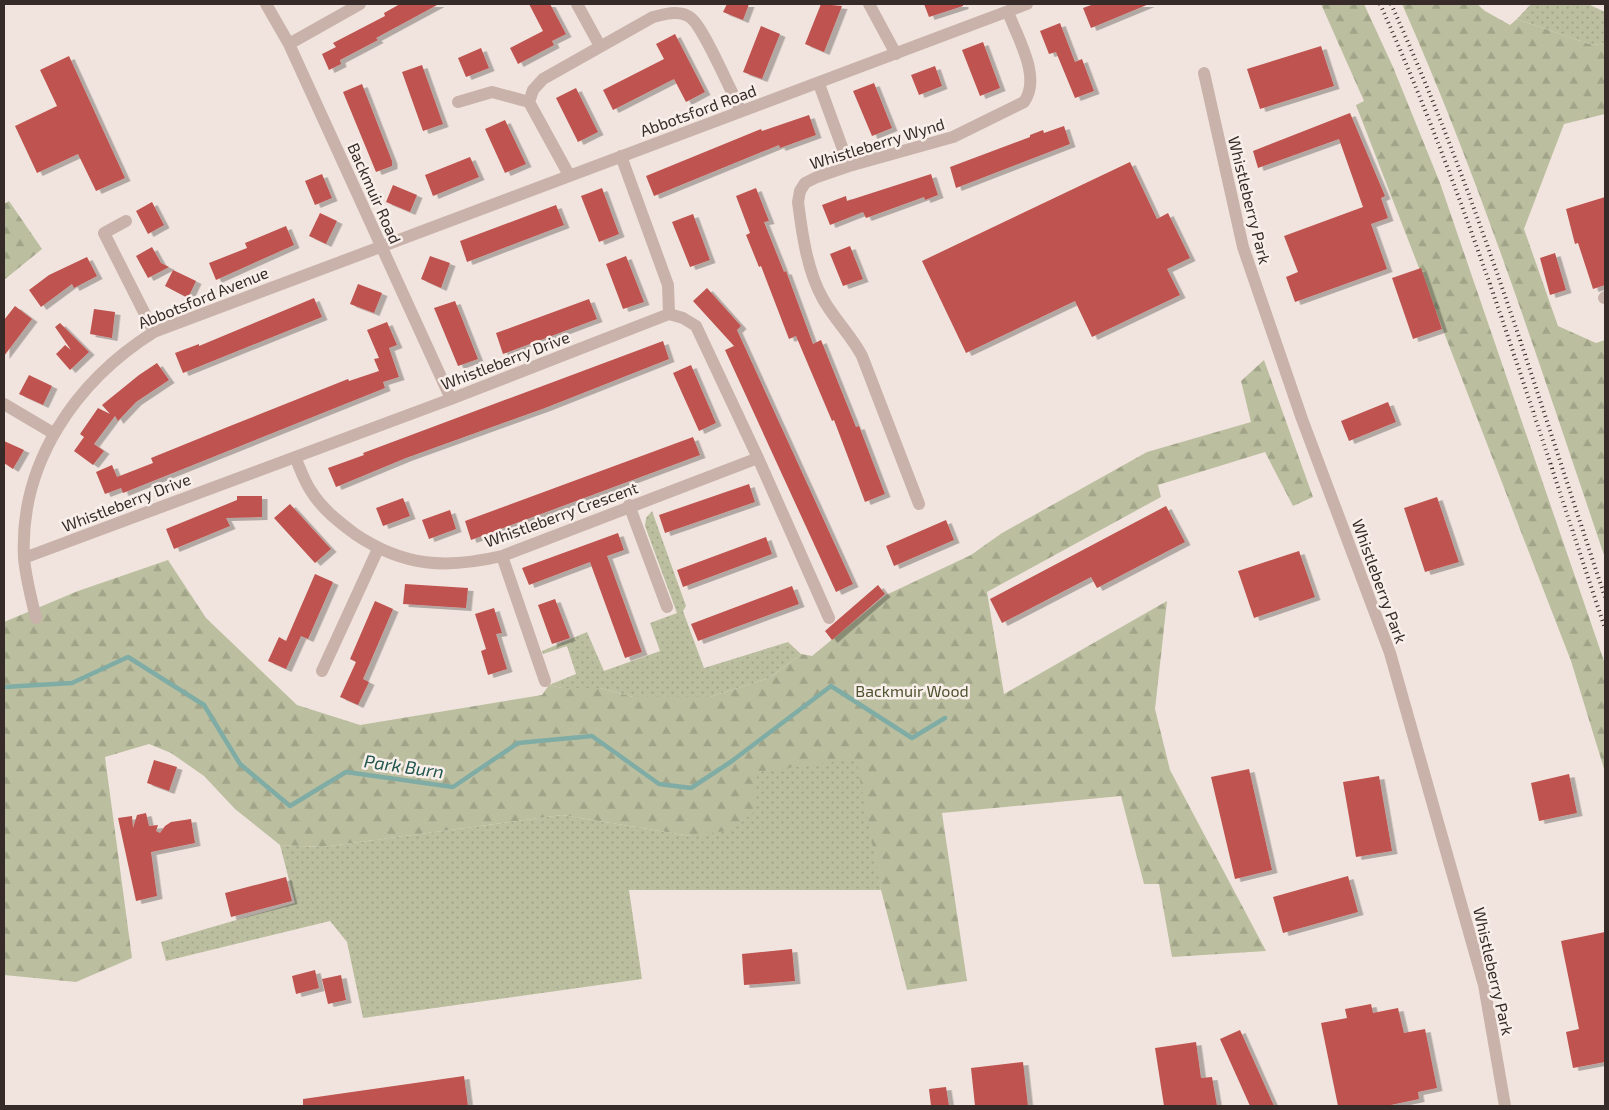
<svg xmlns="http://www.w3.org/2000/svg" width="1609" height="1110" viewBox="0 0 1609 1110" font-family="'Exo 2',sans-serif">
<style>
.green{fill:url(#green-dots)}
.forest{fill:url(#forest-firs)}
.lines{fill:none;stroke-linecap:round;stroke-linejoin:round}
.stream{stroke:#7faca5;stroke-width:4.5}
.building{fill:#be534f;filter:url(#shadow)}
.minor{stroke:#c9b2aa;stroke-width:12}
.rail{stroke:#372b29;stroke-width:4;stroke-dasharray:1 4;stroke-linecap:butt}
.labels{text-anchor:middle;dominant-baseline:central;stroke-width:5;stroke-linejoin:round;paint-order:stroke}
.street-label{font-size:16px;fill:#372b29;stroke:#f9efea}
.park-label{font-size:16px;fill:#4d532f;stroke:#f9efea}
.water-label{font-size:18px;font-style:italic;fill:#21564e;stroke:#f9efea}
</style>
<defs>
<pattern id="green-dots" width="8" height="8" patternUnits="userSpaceOnUse" patternTransform="scale(1.25)"><rect width="8" height="8" fill="#bbbf9f"/><path d="M2 2h.1M6 6h.1" fill="none" stroke="#a1a489" stroke-width="1.8" stroke-linecap="round"/></pattern>
<pattern id="forest-firs" width="22" height="20" patternUnits="userSpaceOnUse" patternTransform="scale(1.25)"><rect width="22" height="20" fill="#bbbf9f"/><path d="M5 1l3.5 6h-7zM16 11l3.5 6h-7z" fill="#a1a489"/></pattern>
<filter id="shadow"><feDropShadow dx="5.5" dy="3" stdDeviation="0" flood-color="#0004"/></filter>
</defs>
<rect width="100%" height="100%" fill="#f1e4de"/>
<path class="green" d="M1531 4H1588L1605 12V43L1594 45 1586 43 1517 19Z
M652 511 686 606 683 611 704 668 788 642 801 654 769 678 710 697H633L600 688H562L549 685 576 674 567 646 543 654 542 651 587 632 604 671 660 651 650 623 677 613 645 526 646 518Z
M861 754 881 890H629L642 979 363 1018 347 942 330 921 166 961 161 942 295 903 280 845 322 847 562 815 691 836 757 772Z"/>
<path class="forest" d="M1321 4H1364L1393 67 1440 183 1605 664V772L1571 661 1356 105 1364 101Z
M1402 4H1477L1485 11 1510 25 1517 19 1586 43 1594 45 1605 43V114L1564 124 1524 229 1558 326 1596 343 1605 340V558C1542 372 1482 184 1402 4Z
M9 201 42 249 4 280V204Z
M1264 360 1313 497 1293 506 1265 452 1158 485 1161 497 987 592 1004 694 1167 601 1155 709 1170 770 1266 951 1172 957 1159 884H1144L1121 796 942 813 967 981 907 990 881 890 856 759 757 772 756 810 732 830 691 836 562 815 322 847 280 845 235 809 204 776 171 753 149 744 105 757 132 958 76 982 4 975V622L78 591 168 560 206 618 297 705 360 725 542 695 549 685 562 688H600L633 697H710L769 678 801 654 812 656 886 595 971 555 1002 533 1147 452 1251 422 1241 381Z"/>
<g class="lines">
<path class="stream" d="M4 687 72 683 128 657 204 705 240 764 290 806 346 772 453 787 518 743 592 736 659 784 691 788 732 761 831 686 912 738 945 718"/>
</g>
<path class="building" d="M400 4H439L376 38 378 40 340 60 341 64 329 70 322 54 336 47 333 43 385 16 384 13Z
M529 4H550L566 34 552 41 554 45 518 64 510 48 543 31Z
M727 4H749L743 20 723 12Z
M821 4 842 6 824 52 805 44Z
M924 4H963V6L929 17Z
M1094 4H1149L1091 28 1083 8Z
M1060 23 1075 62 1082 59 1094 91 1075 98 1056 52 1049 54 1040 31Z
M761 26 780 34 762 79 743 72Z
M675 34 705 92 686 102 674 79 613 110 603 90 664 59 656 44Z
M983 42 1000 88 980 96 962 50Z
M1321 46 1334 86 1260 109 1247 69Z
M481 48 489 68 466 77 458 58Z
M69 56 125 178 96 191 78 154 37 173 15 126 57 106 40 70Z
M422 65 443 124 423 131 402 72Z
M935 66 942 86 919 95 911 75Z
M874 83 892 128 872 136 853 91Z
M362 84 392 161V166L376 172 343 92Z
M576 88 598 132 578 142 556 98Z
M1350 113 1385 196 1381 198 1388 218 1371 224 1387 269 1295 302 1286 277 1298 272 1284 236 1363 207 1339 139 1258 168 1253 151Z
M809 115 816 135 780 148 779 145 654 196 646 176 761 129 762 131Z
M505 120 526 164 505 173 485 129Z
M1064 126 1070 144 956 188 950 167 1030 137V135L1043 130 1044 133Z
M470 157 479 177 433 196 425 175Z
M1130 162 1157 219 1168 213 1190 258 1167 269 1180 295 1092 337 1075 301 966 353 922 261Z
M322 174 332 198 315 205 305 181Z
M931 174 938 195 925 200 924 197 866 218 863 212 830 225 822 205 846 196 847 201Z
M393 185 417 195 410 212 386 202Z
M602 188 619 234 599 242 581 196Z
M756 188 769 221 764 222 784 272 786 271 813 344 821 340 856 427 859 426 885 494 865 502 834 420 832 421 796 336 789 339 761 266 759 267 746 235 750 233 736 196Z
M1605 197V285L1593 289 1578 243 1575 244 1566 209Z
M152 202 164 225 148 234 136 211Z
M556 205 564 225 467 262 460 241Z
M320 213 337 221 326 244 309 236Z
M693 214 710 260 690 267 672 222Z
M286 226 294 245 216 280 209 263 247 248 245 243Z
M850 246 863 279 843 286 830 254Z
M152 247 161 263 169 267 148 278 136 256Z
M1555 253 1566 290 1550 295 1540 258Z
M430 256 450 263 441 288 421 279Z
M626 256 644 302 623 309 606 264Z
M87 257 97 276 74 288 72 284 41 307 29 290 49 275Z
M1421 268 1442 329 1413 339 1392 278Z
M173 270 196 281 188 298 165 286Z
M358 284 382 293 374 313 350 304Z
M707 288 741 326 737 330 853 584 836 592 725 350 734 346 693 301Z
M314 298 322 317 183 373 175 353 199 344V346Z
M589 299 597 319 503 354 496 333Z
M455 301 478 359 458 366 434 308Z
M15 306 32 319 4 356V320Z
M94 309 115 312 112 338 90 334Z
M387 322 397 345 389 348 399 377 383 382 385 388 123 493 121 488 105 494 96 472 112 465 117 477 153 463 151 458 230 426 348 379 349 381 379 371 374 359 379 358 367 330Z
M60 323 89 352 70 370 56 354 65 345 71 350 55 327Z
M663 341 669 359 545 408 406 458 336 487 328 468 364 455 363 453Z
M157 363 169 380 136 402 118 421 115 416 94 444 104 451 93 465 74 451 84 437 80 434 98 408 110 414 102 405 139 375Z
M691 365 716 423 699 431 673 373Z
M29 375 52 386 43 405 19 394Z
M1388 402 1396 422 1349 441 1341 421Z
M693 437 700 455 471 540 465 521Z
M4 441 24 450 13 469 4 463Z
M749 484 755 502 665 533 659 515Z
M237 496H262V517L226 518 230 526 174 549 166 529 237 500Z
M1437 497 1459 562 1425 572 1404 508Z
M403 498 410 516 383 526 376 508Z
M290 504 331 549 315 563 274 518Z
M1166 506 1185 542 1097 588 1091 577 1002 623 990 599Z
M450 510 456 529 429 539 422 520Z
M946 520 954 540 894 566 886 546Z
M618 533 624 550 607 556 642 652 625 658 590 562 529 585 522 568Z
M766 537 772 554 683 587 677 570Z
M1299 551 1315 597 1254 618 1238 571Z
M315 574 333 582 308 639 301 636 286 669 268 661 279 637 286 641Z
M405 584 468 588 466 608 403 604Z
M878 585 885 594 832 640 825 631Z
M792 586 799 604 698 641 691 624Z
M555 599 570 638 552 644 538 605Z
M375 601 393 609 363 679 369 682 358 705 340 697 356 662 350 659Z
M494 608 502 633 496 634 507 669 488 675 481 651 486 649 475 614Z
M154 760 177 767 169 791 147 783Z
M1249 769 1272 870 1235 879 1211 777Z
M1569 774 1577 813 1539 821 1531 783Z
M1379 776 1392 851 1356 857 1343 782Z
M146 813 149 826 158 825 156 831 160 833 165 826 171 822 191 819 195 843 151 852 157 896 136 901 118 818 132 816 133 828 137 815Z
M1348 876 1358 912 1283 933 1273 897Z
M286 877 292 901 231 917 225 893Z
M1605 932V1062L1573 1068 1566 1032 1579 1029 1561 941Z
M792 949 795 981 744 985 742 954Z
M315 970 319 988 296 994 292 976Z
M341 975 346 1000 328 1004 322 979Z
M1371 1004 1373 1013 1398 1008 1404 1033 1425 1029 1437 1088 1418 1092 1419 1099 1386 1106H1338L1321 1023 1347 1018 1345 1009Z
M1240 1030 1274 1106H1250L1220 1039Z
M1196 1042 1201 1078 1212 1077 1217 1106H1164L1155 1048Z
M1023 1062 1028 1106H975L971 1068Z
M464 1076 468 1106H303V1099Z
M946 1087 949 1106H931L929 1089Z"/>
<g class="lines">
<path class="minor" d="M266 4 289 44 451 399
M577 4 600 46
M869 4 896 54
M289 44 360 4
M1204 73 1243 247 1302 419 1390 653 1484 985 1505 1106
M819 84 849 166
M458 102 492 92 529 102 569 175
M529 102 533 90 543 79 653 17C665 14 680 9 691 18 704 28 731 92 741 111
M621 156 668 285 669 314
M126 221 104 233 154 332
M1604 298 1605 297
M4 404 53 433
M295 457C300 468 304 481 311 491 322 509 339 522 355 534 404 567 446 569 502 556L758 458
M919 504 862 356C851 335 834 319 823 299 807 271 802 233 798 202L800 191 805 183 817 177 849 166 953 137 1024 102C1042 77 1017 37 1008 12
M629 505 667 607
M502 556 545 681
M24 558 451 399 669 314 683 318 696 326 758 458 829 618
M36 618C31 598 26 579 24 558 19 463 76 381 154 332L1027 4
M322 671 378 549"/>
<path class="rail" d="M1380 4C1471 206 1534 419 1605 628
M1391 4C1478 195 1538 398 1605 597"/>
</g>
<g class="labels">
<g class="street-label">
<text transform="translate(698 110) rotate(-20)">Abbotsford Road</text>
<text transform="translate(877 143) rotate(-17)">Whistleberry Wynd</text>
<text transform="translate(375 193) rotate(66)">Backmuir Road</text>
<text transform="translate(1250 200) rotate(76)">Whistleberry Park</text>
<text transform="translate(203 297) rotate(-22)">Abbotsford Avenue</text>
<text transform="translate(505 360) rotate(-21)">Whistleberry Drive</text>
<text transform="translate(126 502) rotate(-21)">Whistleberry Drive</text>
<text transform="translate(561 514) rotate(-20)">Whistleberry Crescent</text>
<text transform="translate(1380 581) rotate(70)">Whistleberry Park</text>
<text transform="translate(1494 971) rotate(77)">Whistleberry Park</text>
</g>
<g class="park-label">
<text x="912" y="690">Backmuir Wood</text>
</g>
<g class="water-label">
<text transform="translate(404 766) rotate(8)">Park Burn</text>
</g>
</g>
<rect width="1609" height="1110" fill="none" stroke="#372b29" stroke-width="10"/>
</svg>
